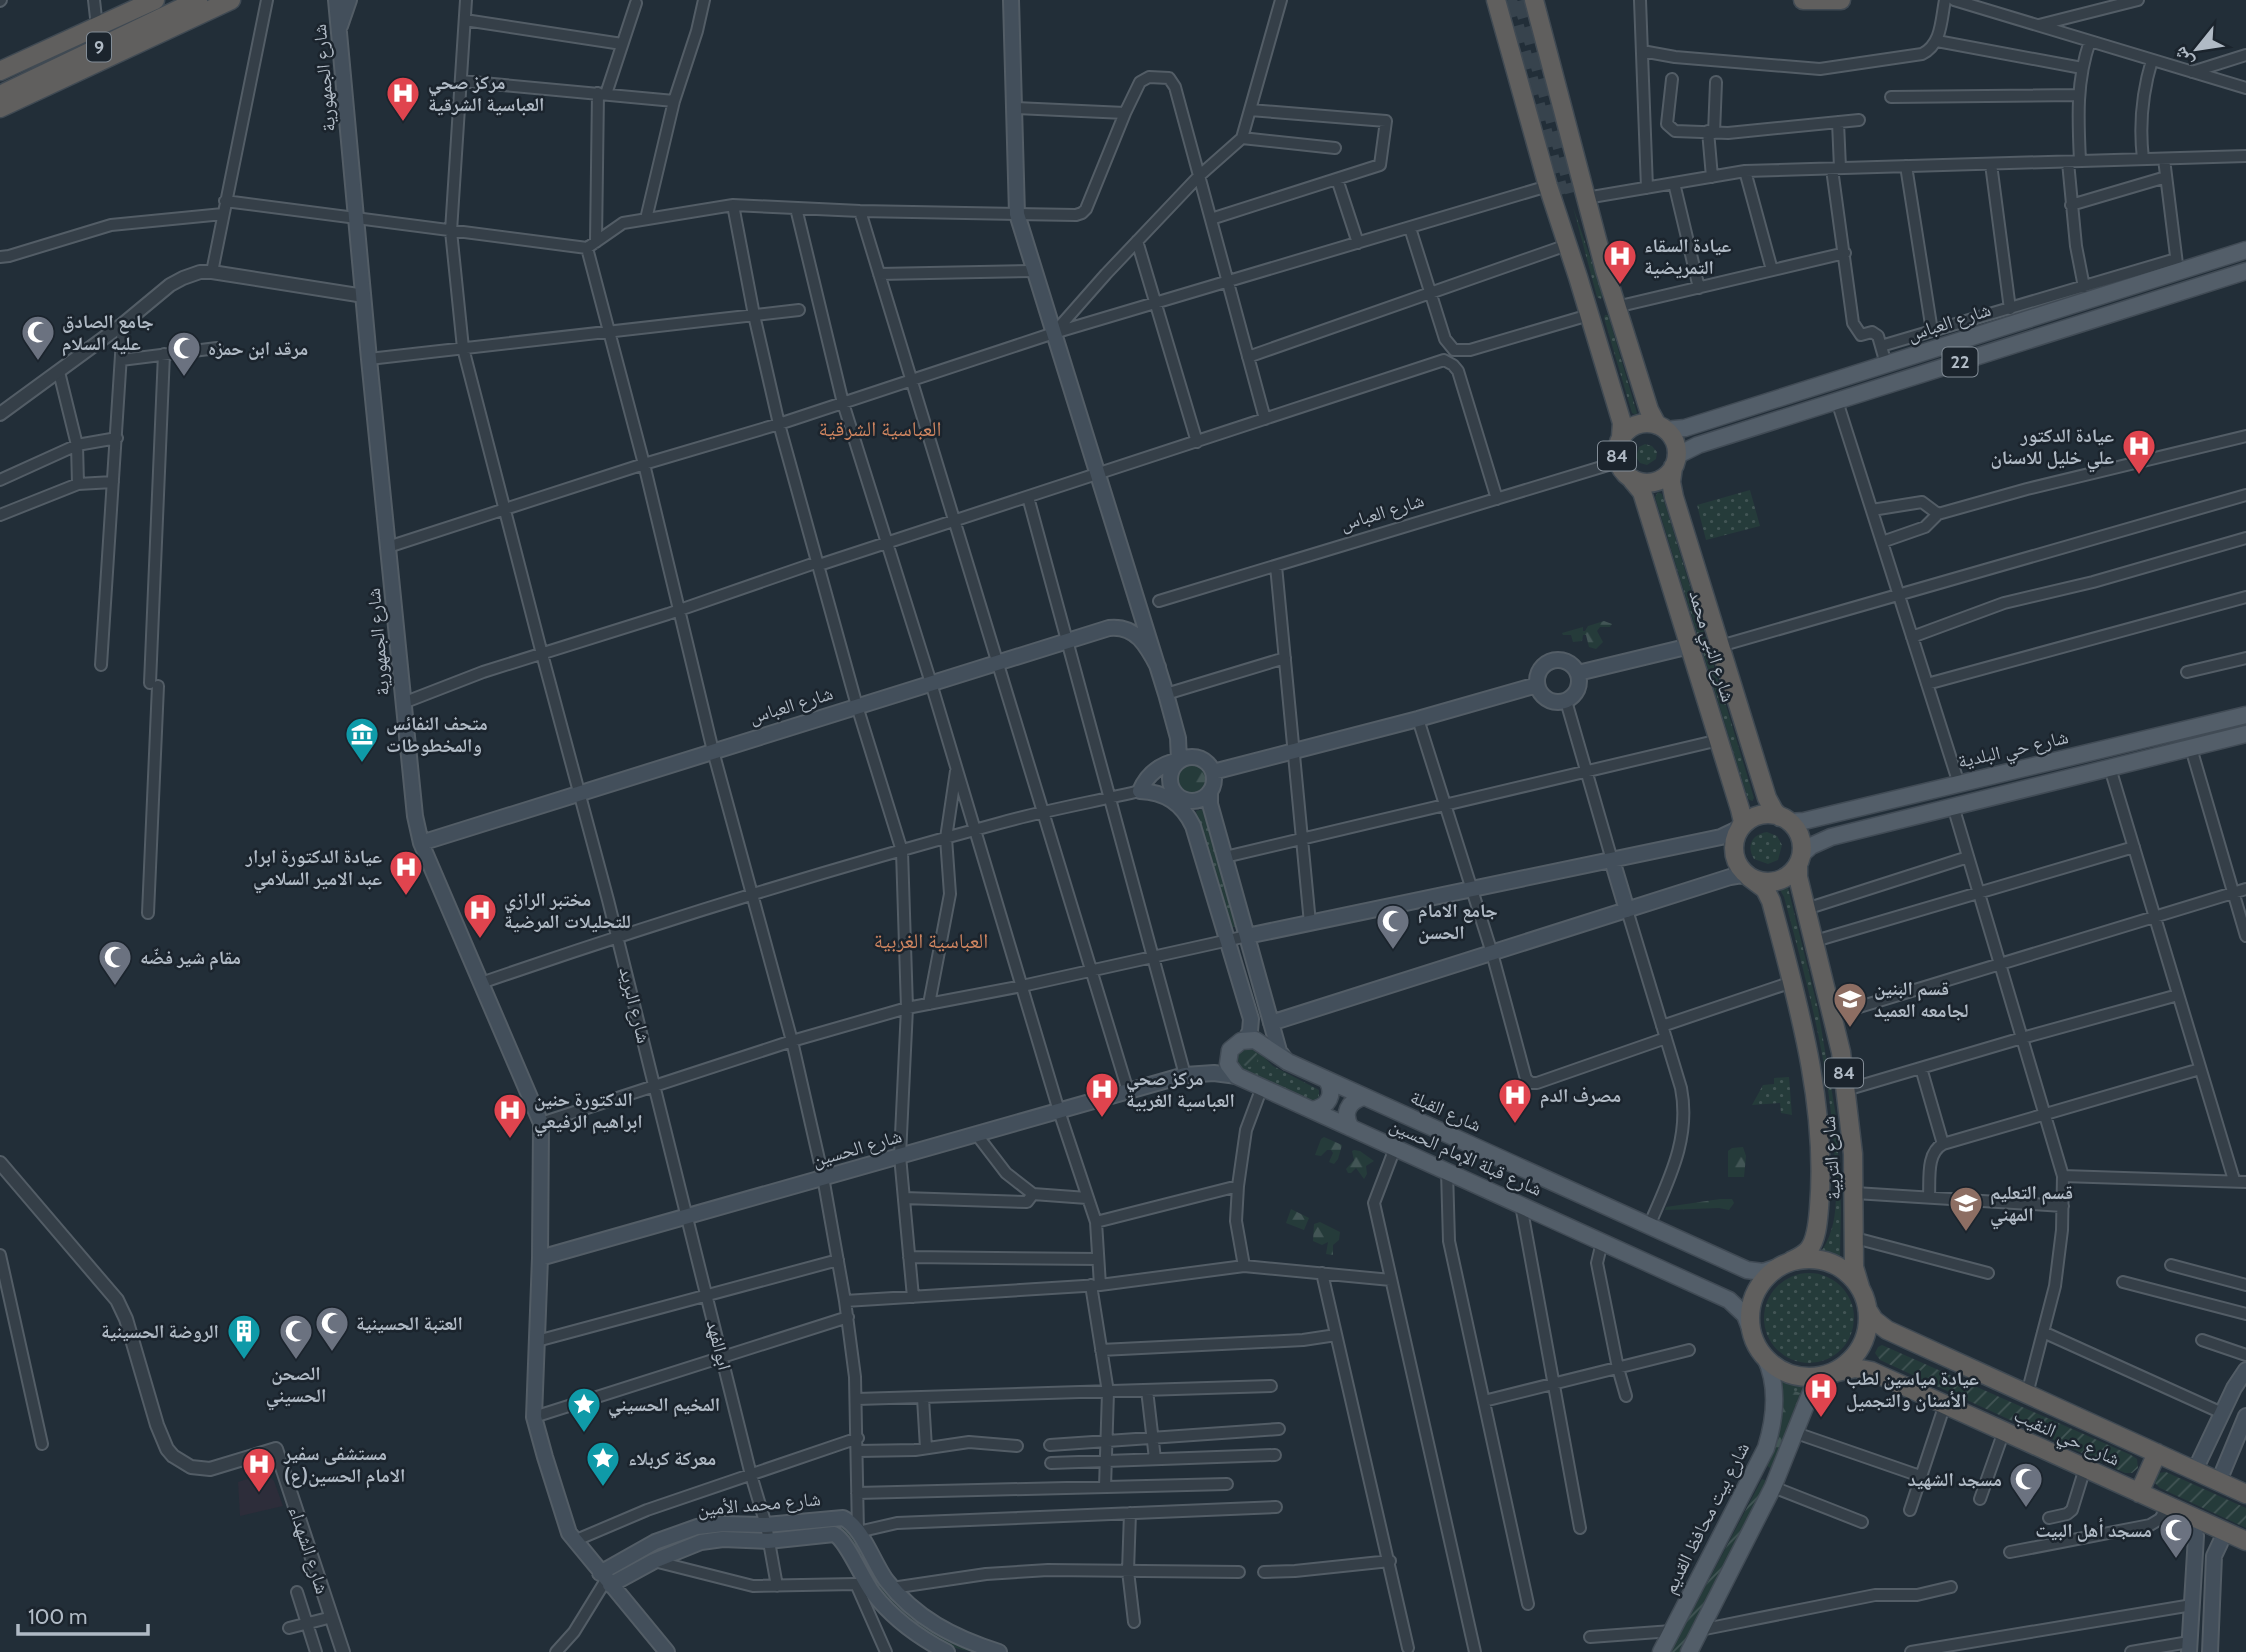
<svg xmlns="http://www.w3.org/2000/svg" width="2246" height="1652" viewBox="0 0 2246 1652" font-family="Cabin,'Noto Naskh Arabic',sans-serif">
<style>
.medical{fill:#2d2d3a}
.grass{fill:url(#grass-dots)}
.forest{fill:url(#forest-firs)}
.garden{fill:url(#garden-furrows)}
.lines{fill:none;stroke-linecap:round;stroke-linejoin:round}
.trunk-tunnel{stroke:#37434d;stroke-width:18;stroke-dasharray:18 9;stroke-linecap:butt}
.minor-casing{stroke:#535d66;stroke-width:14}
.tertiary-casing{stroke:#535d66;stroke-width:16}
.secondary-casing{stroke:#535d66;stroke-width:18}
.primary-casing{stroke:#414b55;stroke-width:19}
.trunk-casing{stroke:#404a53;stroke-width:21}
.minor{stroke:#353f48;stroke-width:10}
.tertiary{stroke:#353f48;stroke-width:12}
.secondary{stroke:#434f5b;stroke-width:14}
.primary{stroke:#535e69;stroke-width:16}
.trunk{stroke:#605f5e;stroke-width:18}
.labels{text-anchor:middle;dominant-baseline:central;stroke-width:5;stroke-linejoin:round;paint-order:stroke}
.shield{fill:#1b242d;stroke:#838d97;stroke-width:2}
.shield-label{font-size:18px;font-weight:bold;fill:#b0bac5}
.street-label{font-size:19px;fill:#b0bac5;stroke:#1b242d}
.poi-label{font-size:19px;font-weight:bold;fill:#b0bac5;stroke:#1b242d;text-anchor:start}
.neighbourhood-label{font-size:21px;fill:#cf8560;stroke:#1b242d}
</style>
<defs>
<pattern id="grass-dots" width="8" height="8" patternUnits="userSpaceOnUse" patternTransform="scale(1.75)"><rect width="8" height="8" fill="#253b3a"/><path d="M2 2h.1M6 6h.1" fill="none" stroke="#425555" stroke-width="1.8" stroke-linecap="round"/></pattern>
<pattern id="forest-firs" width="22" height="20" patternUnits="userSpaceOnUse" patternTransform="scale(1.75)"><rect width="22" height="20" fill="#253b3a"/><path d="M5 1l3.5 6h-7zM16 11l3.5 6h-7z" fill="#425555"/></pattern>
<pattern id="garden-furrows" width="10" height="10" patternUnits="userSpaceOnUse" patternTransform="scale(1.75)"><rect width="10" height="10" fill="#253b3a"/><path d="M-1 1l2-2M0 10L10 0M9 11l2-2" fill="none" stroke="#425555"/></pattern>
</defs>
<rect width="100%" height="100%" fill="#222e38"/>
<path class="medical" d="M263 1474 269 1476 274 1481 283 1506 240 1516 238 1482Z"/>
<path class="grass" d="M1573 207 1603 295 1601 299 1597 297Z
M1605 315H1608L1637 413 1636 415 1632 413 1604 318Z
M1645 444 1652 446 1657 452 1656 459 1647 465 1640 463 1636 457 1639 447Z
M1750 490 1760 526 1706 540 1697 505Z
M1658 492 1662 494 1754 798 1752 801 1748 799 1655 497Z
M1204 809 1237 926 1230 928 1196 811Z
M1767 832 1777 836 1782 845 1778 860 1768 864 1754 859C1746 846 1752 834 1767 832Z
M1787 884 1818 1009 1836 1116 1841 1208 1840 1257 1822 1250C1839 1224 1836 1196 1835 1167 1832 1074 1808 986 1784 897L1779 888Z
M1251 1047 1257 1050 1273 1066 1319 1090V1096L1315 1102 1308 1101 1242 1069 1238 1062 1237 1055 1244 1049Z
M1789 1077 1792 1115 1781 1113 1780 1103 1752 1105 1763 1085 1774 1084V1078Z
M1764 1318a45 45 0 1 1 90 0a45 45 0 1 1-90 0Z
M1780 1379 1795 1386H1808L1774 1467 1770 1468 1766 1465Z"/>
<path class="forest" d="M1604 621 1612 624 1610 627H1600L1597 631 1603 642 1596 649 1589 647 1586 635H1583L1582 641 1573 642 1571 635H1563L1562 633 1583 627V631H1585L1588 626Z
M1175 778a16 16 0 1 1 32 0a16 16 0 1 1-32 0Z
M1324 1137 1342 1145 1338 1159 1334 1164 1329 1162 1333 1153 1331 1150H1327L1321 1156 1315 1155 1321 1139Z
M1743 1147 1746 1156 1744 1177H1728V1151L1732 1148Z
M1354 1150 1360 1151 1374 1161 1366 1166 1367 1174 1364 1179 1356 1168 1351 1173H1348L1346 1169 1354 1160 1352 1151Z
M1720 1199H1732L1734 1203 1729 1210 1719 1208 1665 1210 1666 1207Z
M1291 1209 1309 1218 1304 1230 1286 1223Z
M1320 1222 1340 1232 1339 1240 1333 1245V1255L1326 1254 1328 1242 1322 1245 1313 1241 1314 1224Z
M1783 1387 1800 1393 1777 1455 1772 1461 1769 1459 1783 1410Z
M844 1525 850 1532 866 1562 861 1565 845 1533 838 1528 771 1534V1529Z
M760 1528V1533L723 1532 690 1537 625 1570 623 1566 688 1533Z
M868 1565C899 1609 930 1635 982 1652 930 1652 892 1607 863 1568Z"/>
<path class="garden" d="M1240 1058a9 9 0 1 1 18 0a9 9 0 1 1-18 0Z
M1882 1345 2131 1455 2137 1459 2138 1468 2132 1473H2125L1880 1360 1875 1353 1878 1347Z
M2166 1472 2246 1508V1528L2160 1488 2154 1482 2158 1473Z
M1762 1479 1767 1481V1485L1681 1652H1671Z"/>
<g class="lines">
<path class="trunk-tunnel" d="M1508 0 1560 195
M1522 0 1574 192"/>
<defs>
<path id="minor" d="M94 0 97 27
M466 0 451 231 463 348 542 654 608 900 751 1475 766 1525 777 1586
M1640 0 1647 188
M1954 0 2246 88
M0 1 1 0
M465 20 622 44
M2039 25 2138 0
M1937 41 2082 68
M1642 51 1675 57 1820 69 1922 54C1942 44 1941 20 1945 0
M2192 72 2246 55
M1672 79 1667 124 1675 131 1728 133 1859 120
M461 81 674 101
M606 94 636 3
M1891 97 2078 95
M1014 108 1125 113
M1838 122 1840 168
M1708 131 1712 177
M1714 133 1716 82
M1242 138 1335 148
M2143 159C2139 125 2142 93 2152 60
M2164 159 2177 264
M2080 161C2078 119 2076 81 2090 41
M2068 162 2076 246 2084 287
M1991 164 2010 309
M1906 166 1932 331
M1832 169 1853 323 1861 335 1872 332 1878 336 1886 364
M1745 171 1772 270
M1337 179 1358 243
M1674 183 1699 288
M1586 198 1745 171 2246 156
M225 201 587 248 623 223 733 205 860 211 1076 215 1082 213 1086 209 1125 113 1140 82 1149 77 1169 78 1175 87 1265 419
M733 205 754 315 779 424 857 706 902 851 907 1008 900 1156 913 1297
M2071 205 2166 177
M796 208 843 403 931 683 1059 1111 1096 1222 1100 1285
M860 211 1128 1091
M646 219 674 101 697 31 704 0
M1211 219 1380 165 1386 121 1250 110
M1410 228 1445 339 1454 350H1470L1589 315
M1137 241 1197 442
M596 242 598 93
M587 248 644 464 713 751 792 1041 823 1177 845 1301 855 1377 858 1532 897 1523 1276 1507
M0 257 9 256 111 225 223 214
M212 272 267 0
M879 274 1035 271
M1616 307 1845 253
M1054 333 1106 274 1199 176 1242 138 1281 0
M1881 346 2176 259
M1248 357 1567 245
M369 359 799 310
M121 360 217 348
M59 372 77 445 78 484
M1837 401 1959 784
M0 480 77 445 117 438
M1028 497 1185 1075
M1872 510 1922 502 1938 514 2027 489 2246 436
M0 515 78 484 113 482
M1882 542 1925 527 1938 514
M388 547 644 464 779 424 1054 333 1548 186
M819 565 1444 360 1453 365 1458 371 1497 499
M1276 566 1310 923
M1159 601 1618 462
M1912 637 2004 603 2093 582 2246 538
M1720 646 2246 495
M101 665 123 324
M2187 672 2246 658
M150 683 164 354
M1927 684 2246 597
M1166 694 1285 658
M1566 701 1612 860
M403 703 483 672 668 614 818 562
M1418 719 1492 953 1526 1079 1531 1083H1537L1666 1038
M2191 748 2246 936
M2110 768 2234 1180
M1953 806 2063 1176 2062 1230 2055 1286 2027 1394
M1225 857 1719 740
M1806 909 1968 857
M1627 910 1681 1088C1691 1139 1668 1181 1649 1226
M148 913 158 686
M1815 941 2134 847
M481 983C652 924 825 870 1000 823 1046 810 1093 802 1140 791
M929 1004 950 894 946 838 956 771
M1833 1015 2246 889
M1662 1026 1792 982
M1921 1068 1943 1144
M1846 1090 2022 1038 2178 995
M541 1123 792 1041 907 1008 1022 986 1247 936
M980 1139 1006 1173 1033 1194 1087 1198
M1395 1148 1374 1203 1475 1652
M1447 1171 1449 1241 1528 1604
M2063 1176 2246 1182
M1855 1193 2063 1206
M1929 1197C1930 1179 1926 1153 1943 1144L2200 1069
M904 1198 1027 1202 1033 1194
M1521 1205 1580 1528
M1096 1222 1238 1186
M1855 1238 1988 1273
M1602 1242 1597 1263 1618 1368 1626 1396
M0 1255 42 1444
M909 1257 1098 1259
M2171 1265 2246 1285
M1244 1266 1236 1221 1238 1186 1246 1130 1262 1087
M1322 1273 1408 1648
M2123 1282 2246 1314
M1091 1285 1108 1392 1105 1487
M845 1301 1100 1285 1244 1266 1391 1280
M2043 1332 2222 1413
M2202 1340 2246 1355
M537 1341 838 1260
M1101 1350 1303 1340 1336 1335
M1147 1390 1155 1459
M923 1398 926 1448
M857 1399 1271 1386
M1484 1401 1689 1350
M534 1417 848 1317
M1796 1433 1920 1476
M1050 1445 1279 1429
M858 1451 915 1450 969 1442 1017 1446
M1051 1463 1275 1455
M1773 1487 1862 1522
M857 1493 1227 1484
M1980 1499 2004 1431
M1910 1510 1945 1404
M1130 1513 1128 1571 1134 1622
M2049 1518 2067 1514 2072 1510 2085 1468
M574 1541 647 1510 858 1438
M2010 1552 2150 1525 2160 1519 2168 1506
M654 1561 753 1586 856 1584
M1264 1572 1295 1571 1390 1561
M863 1584H856L886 1652
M892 1588 986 1574 1048 1570 1239 1572
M297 1592 316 1652
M289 1628 332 1617
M1700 1630 1875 1595H1917L1951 1587
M1590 1637 1672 1631
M556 1652 574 1632 606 1580
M1911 1652 2192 1605
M2131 1652 2189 1642"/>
<path id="tertiary" d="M0 414 123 324 170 285 183 278 200 272H212L364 296
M0 1163 117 1300 126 1319 157 1425 167 1449 173 1456 191 1467 210 1469 276 1449 343 1652"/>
<path id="secondary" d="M336 0 369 359 415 816 421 843 541 1123 540 1258 534 1417 545 1457 569 1533 667 1652
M1011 0 1017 214 1166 694 1178 738 1179 760
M340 26 349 0
M1537 681a21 21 0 1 1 42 0a21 21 0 1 1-42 0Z
M1578 673 1690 646
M1170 779a22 22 0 1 1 44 0a22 22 0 1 1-44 0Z
M1179 760C1161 764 1147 774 1140 791 1165 792 1182 803 1193 826L1251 1019 1250 1031 1246 1039
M1213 772 1418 719 1537 685
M1210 792V804L1279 1051 1287 1062
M421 843 1109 628C1136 625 1147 646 1158 667
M1612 860 1627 910
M1247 936 1721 837 1740 828
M1271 1023 1730 877 1742 875 1749 877
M540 1258 1185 1075 1214 1073 1237 1076
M2195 1470 2234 1388 2246 1370
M2219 1481 2246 1416
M2188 1515 2193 1522 2196 1536 2189 1652
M600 1573 655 1542 697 1527 723 1524 766 1525 843 1518C862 1527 873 1562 886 1580 915 1618 954 1638 999 1652
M610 1585 654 1561 701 1542 723 1539 768 1541 834 1534C847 1540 862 1579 873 1593 893 1619 918 1637 947 1652
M2210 1652 2214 1556 2222 1539 2230 1534"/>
<path id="primary" d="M1665 430 1685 428 2246 250
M1676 456 1698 445 2246 271
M1789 822 1804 821 2246 715
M1801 855 1811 846 1831 837 2246 734
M1312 1110C1329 1107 1335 1094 1327 1080
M1351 1128C1342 1114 1348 1101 1364 1097
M1751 1331 1745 1315 1729 1300 1237 1076 1228 1064 1230 1050 1241 1041 1255 1040 1288 1062 1747 1270 1763 1272 1775 1268
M1661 1652 1766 1448C1775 1419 1779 1386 1765 1357
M1689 1652 1773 1487 1813 1387 1820 1376"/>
<path id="trunk" d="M1496 0 1548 186 1578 277 1622 423 1621 437
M1534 0 1605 270 1649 410 1657 425
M1803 0H1841
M0 71 155 0
M6 92 198 0
M0 108 231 0
M1617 453a30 30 0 1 1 60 0a30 30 0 1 1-60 0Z
M1673 467 1671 482 1674 497 1767 798 1774 811 1780 817
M1632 480 1642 492 1740 809 1743 822 1740 828
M1734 848a34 34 0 1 1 68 0a34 34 0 1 1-68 0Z
M1798 864V877L1841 1052 1853 1154 1854 1267 1860 1287
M1749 877 1765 889 1771 901C1797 1000 1828 1104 1819 1208 1818 1220 1817 1239 1809 1249 1804 1255 1797 1258 1791 1261
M1750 1318a59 59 0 1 1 118 0a59 59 0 1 1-118 0Z
M1869 1312 1874 1320 1887 1330 2246 1494
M1833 1373 1855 1368 1871 1371 2246 1541
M2139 1493 2157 1453"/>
</defs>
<use href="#minor" class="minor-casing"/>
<use href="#tertiary" class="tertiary-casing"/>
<use href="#secondary" class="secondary-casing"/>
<use href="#primary" class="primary-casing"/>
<use href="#trunk" class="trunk-casing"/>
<use href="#minor" class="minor"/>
<use href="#tertiary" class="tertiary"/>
<use href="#secondary" class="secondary"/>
<use href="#primary" class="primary"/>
<use href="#trunk" class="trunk"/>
</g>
<defs>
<symbol id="hospital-pin" viewBox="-11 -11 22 30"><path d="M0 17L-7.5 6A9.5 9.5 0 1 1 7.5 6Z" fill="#e0444e" stroke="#1b242d"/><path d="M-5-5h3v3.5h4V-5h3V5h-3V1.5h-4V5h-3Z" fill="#fff"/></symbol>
<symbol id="mosque-pin" viewBox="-11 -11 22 30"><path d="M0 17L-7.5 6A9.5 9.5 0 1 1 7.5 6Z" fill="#6b7280" stroke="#1b242d"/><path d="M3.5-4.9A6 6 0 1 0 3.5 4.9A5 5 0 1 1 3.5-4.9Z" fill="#fff"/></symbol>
<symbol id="museum-pin" viewBox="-11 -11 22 30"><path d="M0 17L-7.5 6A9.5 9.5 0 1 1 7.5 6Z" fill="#0f9aa8" stroke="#1b242d"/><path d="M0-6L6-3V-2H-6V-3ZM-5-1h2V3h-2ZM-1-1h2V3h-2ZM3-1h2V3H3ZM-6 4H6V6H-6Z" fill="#fff"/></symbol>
<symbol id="university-pin" viewBox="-11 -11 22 30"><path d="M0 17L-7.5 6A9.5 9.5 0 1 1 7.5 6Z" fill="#8d6e63" stroke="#1b242d"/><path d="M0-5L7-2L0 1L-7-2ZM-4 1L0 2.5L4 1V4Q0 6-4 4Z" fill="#fff"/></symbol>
<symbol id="building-pin" viewBox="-11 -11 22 30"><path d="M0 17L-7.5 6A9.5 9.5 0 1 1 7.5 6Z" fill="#0f9aa8" stroke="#1b242d"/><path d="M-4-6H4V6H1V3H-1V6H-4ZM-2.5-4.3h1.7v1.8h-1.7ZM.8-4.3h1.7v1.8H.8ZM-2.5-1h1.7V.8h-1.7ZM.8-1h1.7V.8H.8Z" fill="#fff"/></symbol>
<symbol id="sight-pin" viewBox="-11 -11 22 30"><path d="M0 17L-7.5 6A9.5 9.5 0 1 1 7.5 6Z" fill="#0f9aa8" stroke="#1b242d"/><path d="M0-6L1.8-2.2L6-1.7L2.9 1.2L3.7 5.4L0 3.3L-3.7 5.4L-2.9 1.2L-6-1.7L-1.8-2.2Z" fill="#fff"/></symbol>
</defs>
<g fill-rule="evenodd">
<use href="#hospital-pin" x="384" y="74" width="38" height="52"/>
<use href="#hospital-pin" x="1601" y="237" width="38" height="52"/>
<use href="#mosque-pin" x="19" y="313" width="38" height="52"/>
<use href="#mosque-pin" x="165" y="329" width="38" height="52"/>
<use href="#hospital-pin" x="2120" y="427" width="38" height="52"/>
<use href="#museum-pin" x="343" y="715" width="38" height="52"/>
<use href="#hospital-pin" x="387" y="848" width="38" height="52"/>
<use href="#hospital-pin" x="461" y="891" width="38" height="52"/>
<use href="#mosque-pin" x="1374" y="902" width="38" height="52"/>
<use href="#mosque-pin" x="96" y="938" width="38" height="52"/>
<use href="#university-pin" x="1831" y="980" width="38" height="52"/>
<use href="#hospital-pin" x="1083" y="1070" width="38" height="52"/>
<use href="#hospital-pin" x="1496" y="1076" width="38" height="52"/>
<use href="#hospital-pin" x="491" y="1091" width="38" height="52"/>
<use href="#university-pin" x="1947" y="1184" width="38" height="52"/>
<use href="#mosque-pin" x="313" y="1304" width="38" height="52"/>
<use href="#building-pin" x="225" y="1312" width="38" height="52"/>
<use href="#mosque-pin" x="277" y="1312" width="38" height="52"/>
<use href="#hospital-pin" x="1802" y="1370" width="38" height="52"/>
<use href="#sight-pin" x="565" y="1385" width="38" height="52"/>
<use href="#sight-pin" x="584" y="1439" width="38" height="52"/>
<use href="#hospital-pin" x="240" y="1445" width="38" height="52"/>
<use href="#mosque-pin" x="2007" y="1460" width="38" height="52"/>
<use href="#mosque-pin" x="2157" y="1511" width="38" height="52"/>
</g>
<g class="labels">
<g class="shield">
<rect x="87" y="32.5" width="24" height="29" rx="5"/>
<rect x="1942.5" y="347.5" width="35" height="29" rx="5"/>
<rect x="1598" y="441.5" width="38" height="29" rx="5"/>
<rect x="1825" y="1058.5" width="38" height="29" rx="5"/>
</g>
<g class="shield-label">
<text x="99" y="47">9</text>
<text x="1960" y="362">22</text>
<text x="1617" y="456">84</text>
<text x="1844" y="1073">84</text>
</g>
<g class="street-label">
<text transform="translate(324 78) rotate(-95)">شارع الجمهورية</text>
<text transform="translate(1949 322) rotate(-18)">شارع العباس</text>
<text transform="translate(1382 512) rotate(-17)">شارع العباس</text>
<text transform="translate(378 642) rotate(-95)">شارع الجمهورية</text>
<text transform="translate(1712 646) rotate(73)">شارع النبي محمد</text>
<text transform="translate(791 705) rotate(-17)">شارع العباس</text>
<text transform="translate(2013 749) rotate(-13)">شارع حي البلدية</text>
<text transform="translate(635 1005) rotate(76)">شارع البريد</text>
<text transform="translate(1446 1111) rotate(24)">شارع القبلة</text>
<text transform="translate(857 1148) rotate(-16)">شارع الحسين</text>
<text transform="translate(1466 1157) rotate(24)">شارع قبلة الإمام الحسين</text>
<text transform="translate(1831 1158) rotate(-94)">شارع التربية</text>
<text transform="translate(719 1345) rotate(76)">ابوالفهد</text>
<text transform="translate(2067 1437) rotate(24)">شارع حي النقيب</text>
<text transform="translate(759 1504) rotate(-5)">شارع محمد الأمين</text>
<text transform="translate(1706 1518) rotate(-63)">شارع بيت محافظ القديم</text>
<text transform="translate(309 1550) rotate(72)">شارع الشهداء</text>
</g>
<g class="poi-label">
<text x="428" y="82">مركز صحي<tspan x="428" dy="22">العباسية الشرقية</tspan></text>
<text x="1644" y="245">عيادة السقاء<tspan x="1644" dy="22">التمريضية</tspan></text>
<text x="62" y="321">جامع الصادق<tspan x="62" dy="22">عليه السلام</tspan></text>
<text x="208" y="348">مرقد ابن حمزه</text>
<text x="2114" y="435" text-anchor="end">عيادة الدكتور<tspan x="2114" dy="22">علي خليل للاسنان</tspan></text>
<text x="386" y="723">متحف النفائس<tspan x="386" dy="22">والمخطوطات</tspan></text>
<text x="382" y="856" text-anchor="end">عيادة الدكتورة ابرار<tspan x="382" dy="22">عبد الامير السلامي</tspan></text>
<text x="504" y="899">مختبر الرازي<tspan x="504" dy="22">للتحليلات المرضية</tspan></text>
<text x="1418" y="910">جامع الامام<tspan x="1418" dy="22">الحسن</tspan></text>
<text x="140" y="957">مقام شير فضّه</text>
<text x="1874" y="988">قسم البنين<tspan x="1874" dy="22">لجامعه العميد</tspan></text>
<text x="1126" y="1078">مركز صحي<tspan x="1126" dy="22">العباسية الغربية</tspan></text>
<text x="1540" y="1095">مصرف الدم</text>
<text x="534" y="1099">الدكتورة حنين<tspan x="534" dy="22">ابراهيم الرفيعي</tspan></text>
<text x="1990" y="1192">قسم التعليم<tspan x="1990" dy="22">المهني</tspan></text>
<text x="356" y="1323">العتبة الحسينية</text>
<text x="219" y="1331" text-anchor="end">الروضة الحسينية</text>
<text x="296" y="1373" text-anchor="middle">الصحن<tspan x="296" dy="22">الحسيني</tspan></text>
<text x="1846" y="1378">عيادة مياسين لطب<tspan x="1846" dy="22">الأسنان والتجميل</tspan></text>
<text x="608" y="1404">المخيم الحسيني</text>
<text x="284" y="1453">مستشفى سفير<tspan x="284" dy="22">الامام الحسين(ع)</tspan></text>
<text x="628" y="1458">معركة كربلاء</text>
<text x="2002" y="1479" text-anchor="end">مسجد الشهيد</text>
<text x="2152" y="1530" text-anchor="end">مسجد أهل البيت</text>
</g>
<g class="neighbourhood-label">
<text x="880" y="428">العباسية الشرقية</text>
<text x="931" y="940">العباسية الغربية</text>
</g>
</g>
<g transform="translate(2197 49) rotate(240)" stroke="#1b242d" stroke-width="5" paint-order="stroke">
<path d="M0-5L12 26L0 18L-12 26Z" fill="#b0bac5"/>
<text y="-10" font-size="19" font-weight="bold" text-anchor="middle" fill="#b0bac5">ش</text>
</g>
<path d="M18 1624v10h130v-10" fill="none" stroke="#b0bac5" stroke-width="3.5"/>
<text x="28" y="1624" font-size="21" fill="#b0bac5" stroke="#1b242d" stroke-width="5" paint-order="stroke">100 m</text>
</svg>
